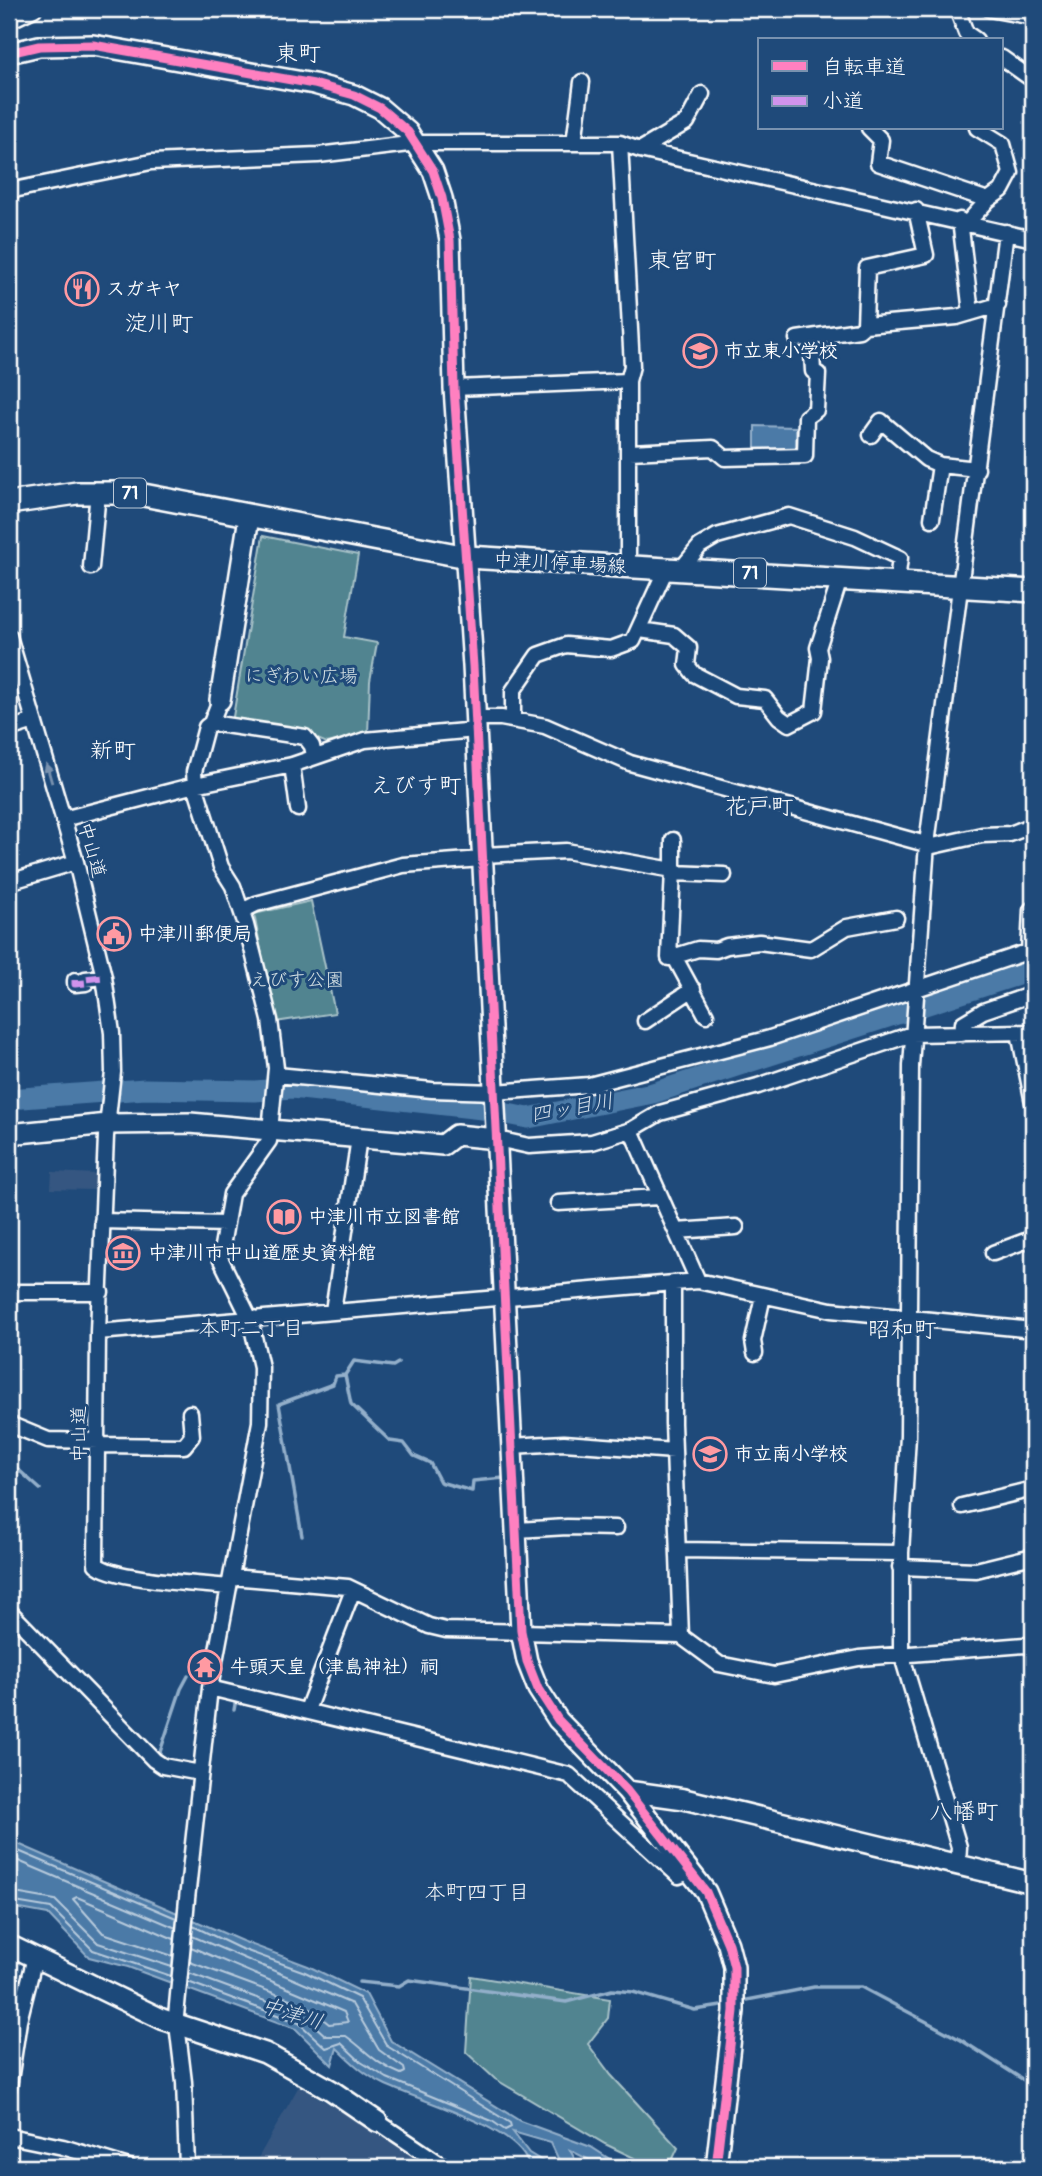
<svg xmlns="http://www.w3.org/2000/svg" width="1042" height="2176" viewBox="0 0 1042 2176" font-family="Pangolin,'Klee One',sans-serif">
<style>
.built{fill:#365781}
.green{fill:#518490;stroke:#a8c2c8;stroke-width:2}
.water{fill:#4b7aa7;stroke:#93afca;stroke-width:2}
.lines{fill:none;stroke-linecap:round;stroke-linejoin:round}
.shore{stroke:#b7cadc;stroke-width:2}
.stream{stroke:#93afca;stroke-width:3.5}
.river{stroke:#4b7aa7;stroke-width:21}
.street-casing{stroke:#fff;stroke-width:19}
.secondary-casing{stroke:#fff;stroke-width:24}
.primary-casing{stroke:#fff;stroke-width:26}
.street{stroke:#1f4a7a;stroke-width:14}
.secondary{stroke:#1f4a7a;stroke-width:19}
.primary{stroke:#1f4a7a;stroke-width:21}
.quiet{stroke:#d193ec;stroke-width:7;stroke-dasharray:14 7;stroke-linecap:butt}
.cycleway-casing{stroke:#1f4a7a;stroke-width:13}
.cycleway{stroke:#ff80c0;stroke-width:9}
.oneway{fill:#7992af}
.labels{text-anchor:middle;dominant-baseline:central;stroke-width:6;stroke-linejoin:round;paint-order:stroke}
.shield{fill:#1f4a7a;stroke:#bcc9d7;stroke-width:2}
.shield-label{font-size:18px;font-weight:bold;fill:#fff}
.poi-label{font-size:19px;font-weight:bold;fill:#fff;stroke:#1f4a7a;text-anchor:start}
.street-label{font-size:19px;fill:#fff;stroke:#1f4a7a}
.park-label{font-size:19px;fill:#d4e0e3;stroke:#1f4a7a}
.water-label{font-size:21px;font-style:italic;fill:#d2dee9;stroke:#1f4a7a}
.neighbourhood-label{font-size:21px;fill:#fff;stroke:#1f4a7a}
.quarter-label{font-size:23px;fill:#fff;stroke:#1f4a7a}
</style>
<rect width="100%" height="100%" fill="#1f4a7a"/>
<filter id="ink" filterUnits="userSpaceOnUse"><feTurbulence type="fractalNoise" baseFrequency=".0143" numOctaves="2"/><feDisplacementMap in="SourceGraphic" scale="14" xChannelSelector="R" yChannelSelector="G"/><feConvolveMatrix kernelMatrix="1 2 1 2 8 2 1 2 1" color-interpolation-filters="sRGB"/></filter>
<g filter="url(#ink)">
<path class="built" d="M52 1172 97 1174V1190L51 1189Z
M299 2086 356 2120 431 2167H253Z"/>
<path class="green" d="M263 536 358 555 344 637 377 643 370 681 368 734 327 743 308 735 232 723Z
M311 901 335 1013 275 1022 254 914Z
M471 1976 610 1999 608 2018 588 2044 611 2075 678 2148 669 2167H653L605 2144 495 2079 466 2052Z"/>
<path class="water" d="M755 426 796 427V451H755Z
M9 1840 242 1941 308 1966 366 1994 391 2041 520 2121 591 2147 622 2167H603L570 2150 579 2167H562L551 2143 513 2132 529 2153 552 2167H529C522 2127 418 2101 384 2084 365 2075 352 2063 337 2048L332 2065 296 2029 128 1967 89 1957 48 1914 9 1907Z"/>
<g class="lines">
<path class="shore" d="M9 1847 176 1918
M9 1857 176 1928
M9 1892 55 1900 98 1943 172 1967
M9 1901 51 1908 93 1950 171 1976
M173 1956 103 1933 73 1899 77 1897 174 1939
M190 1962 306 2005 329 2024 348 2022 344 2012 191 1947
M189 1973 303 2015 326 2036H346C367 2051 374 2063 401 2074L405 2072 404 2068 379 2050 352 2004 192 1936
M188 1982 299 2023 326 2048 341 2043 361 2062 387 2078 492 2121 505 2130 511 2127 510 2123 387 2046 359 1998 305 1972 239 1948 193 1926"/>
<path class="stream" d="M345 1375 354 1361 393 1366 398 1363
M9 1455 11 1463 40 1489
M302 1536 279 1404 333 1384 336 1376 345 1375 351 1404 390 1441 404 1443 414 1456 430 1463 440 1482 472 1491 473 1481 504 1478
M234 1710 236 1699
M158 1758 181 1689 188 1676
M359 1982 399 1986 409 1980 566 2002 612 1990 633 1992 695 2010 728 2005
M742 2001 814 1987H861L961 2040 1033 2086"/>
<path class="river" d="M9 1099 145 1089 255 1091 292 1088 482 1109 528 1118 653 1093 1033 970"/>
<defs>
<path id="street" d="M957 9 966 33 976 40
M989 9 1033 17
M9 21 34 9
M1002 58 1033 80
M869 128 881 140 878 163 988 200 968 222
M977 128 1003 144 1011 173 1002 190 988 200
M574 143 582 82
M620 143 632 366 628 381V567
M640 150 687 122 702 94
M9 191 151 162 318 155 417 143H620L640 150 1033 239
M960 220 971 313
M865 325 867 268 926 255 916 210
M797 339 859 330 865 325 957 317 998 305
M454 388 628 381
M871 435 881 421 926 459 940 465 977 469
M630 452 713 448 725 458 805 456 806 417 816 410 818 374 813 371 811 337
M932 519 940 465
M91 567 98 492
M681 569 700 546 717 536 789 516 855 537 900 558 897 581
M640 630 674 635 689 648 687 665 694 674 736 696 765 699 779 717 789 724 814 711 820 658 818 648 840 579
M9 636 76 862 104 977 112 1033 113 1072 106 1136 98 1332 96 1564C112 1580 203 1584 229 1587
M476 718H501L545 726 630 763 933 846 982 835 1010 834 1033 825
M513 719V691L538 655 566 645 611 649 633 641 666 569
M211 723 305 737 312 746 314 756
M9 729 34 721
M292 765 298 809
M63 819 195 785 292 765 365 740 476 730
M482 855 566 851 673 870 669 958 698 949 716 950 727 946 759 942 811 949 847 927 896 918
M673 870V840
M673 873 724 875
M9 882 76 862
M242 911 256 904 403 865 482 859
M1029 952 1031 910
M675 958 706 1015
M75 980V984L86 983 85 979 104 977
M645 1021 693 989
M1019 1033 1033 1103
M962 1034 963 1023 983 1011 1033 994
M277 1075 432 1090 495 1092 589 1085 770 1038 1033 950
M631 1130 698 1281
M497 1139 529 1146 592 1142 631 1130 660 1113 758 1086 912 1034 1033 1032
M558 1203 659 1197
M102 1221 226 1224
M676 1231 736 1227
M993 1253 1028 1240 1033 1234
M673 1283V1423L681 1636
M9 1292H101
M333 1311 359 1138
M98 1332 698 1281 831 1310 1033 1330
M755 1353 753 1341 763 1296
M9 1424 48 1440 99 1441
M99 1445 184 1446 192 1436 190 1413
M511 1446 564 1443 674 1451
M962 1506 1033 1489
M517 1530 567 1527 616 1528
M679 1550 901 1553
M900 1567 976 1570 1033 1556
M231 1577 348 1587 429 1626 446 1630 681 1636 719 1664 774 1675 859 1658 1025 1645 1033 1648
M9 1611 154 1760 163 1766 200 1773
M210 1688 569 1775 679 1876 690 1871
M307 1710 353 1590
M958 1864 959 1847 901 1653V1553L908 1436 911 1066 927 844 1006 232
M9 2087 19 2021 35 1957
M378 2122 445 2167
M9 2136 63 2147 129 2167
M187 2167 184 2082 176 2016 187 1899 210 1688 260 1422 261 1367 250 1319 220 1258 231 1194 269 1141 276 1068 270 1020 246 925 233 886 221 867 195 785 194 772 206 727 211 723 220 700"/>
<path id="secondary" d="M9 53 39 46 93 45 314 84 354 95 380 108 408 132 433 171 442 198 450 240 454 388 473 666 521 1631 527 1661 538 1689 558 1720 627 1791 706 1892 728 1944 734 1967V2011L716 2167
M220 700 249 517
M9 1134 108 1124 190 1123 443 1145 456 1135 497 1139
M627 1791 684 1799 1033 1883
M9 1945 162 2019 265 2053 331 2090 378 2122"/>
<path id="primary" d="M9 503 77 493H133L467 557 1033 591"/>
</defs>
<use href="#street" class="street-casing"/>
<use href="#secondary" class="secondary-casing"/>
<use href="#primary" class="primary-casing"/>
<use href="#street" class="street"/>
<use href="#secondary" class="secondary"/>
<use href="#primary" class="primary"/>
<path class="quiet" d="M75 980V984L86 983 85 979 104 977"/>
<defs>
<path id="cycleway" d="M9 53 39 46 93 45 314 84 354 95 380 108 408 132 433 171 442 198 450 240 454 388 473 666 521 1631 527 1661 538 1689 558 1720 627 1791 706 1892 728 1944 734 1967V2011L716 2167"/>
</defs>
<use href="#cycleway" class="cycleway-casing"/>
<use href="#cycleway" class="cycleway"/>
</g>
<defs><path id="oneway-solid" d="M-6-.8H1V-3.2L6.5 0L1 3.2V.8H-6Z" transform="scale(1.75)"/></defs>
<use class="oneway" href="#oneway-solid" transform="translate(49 773) rotate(-106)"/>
</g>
<defs>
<symbol id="restaurant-ring" viewBox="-11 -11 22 22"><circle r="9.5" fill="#1f4a7a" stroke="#ff9aa2" stroke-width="1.5"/><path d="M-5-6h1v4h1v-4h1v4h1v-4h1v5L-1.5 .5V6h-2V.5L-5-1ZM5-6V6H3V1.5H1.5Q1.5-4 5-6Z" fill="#ff9aa2"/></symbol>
<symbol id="school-ring" viewBox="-11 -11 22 22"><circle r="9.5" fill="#1f4a7a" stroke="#ff9aa2" stroke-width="1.5"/><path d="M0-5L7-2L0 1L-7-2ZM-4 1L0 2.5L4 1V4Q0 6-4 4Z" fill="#ff9aa2"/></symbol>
<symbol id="civic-ring" viewBox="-11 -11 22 22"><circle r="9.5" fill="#1f4a7a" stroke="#ff9aa2" stroke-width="1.5"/><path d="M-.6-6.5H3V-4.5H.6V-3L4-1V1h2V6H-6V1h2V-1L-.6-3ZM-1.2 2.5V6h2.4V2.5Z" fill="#ff9aa2"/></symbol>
<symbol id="library-ring" viewBox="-11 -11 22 22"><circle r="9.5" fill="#1f4a7a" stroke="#ff9aa2" stroke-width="1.5"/><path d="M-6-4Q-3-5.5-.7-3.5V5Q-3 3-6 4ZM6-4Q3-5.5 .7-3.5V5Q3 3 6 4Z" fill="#ff9aa2"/></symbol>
<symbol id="museum-ring" viewBox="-11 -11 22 22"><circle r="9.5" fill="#1f4a7a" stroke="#ff9aa2" stroke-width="1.5"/><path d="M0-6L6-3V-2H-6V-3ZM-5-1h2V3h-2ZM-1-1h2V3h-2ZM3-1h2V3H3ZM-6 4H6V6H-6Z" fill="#ff9aa2"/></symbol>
<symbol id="temple-ring" viewBox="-11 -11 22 22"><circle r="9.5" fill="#1f4a7a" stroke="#ff9aa2" stroke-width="1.5"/><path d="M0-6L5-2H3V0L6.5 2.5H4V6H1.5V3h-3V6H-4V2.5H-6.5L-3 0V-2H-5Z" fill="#ff9aa2"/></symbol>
</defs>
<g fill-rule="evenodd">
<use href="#restaurant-ring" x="63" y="270" width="38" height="38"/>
<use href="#school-ring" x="681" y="332" width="38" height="38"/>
<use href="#civic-ring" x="95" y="915" width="38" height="38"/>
<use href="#library-ring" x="265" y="1198" width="38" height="38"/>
<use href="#museum-ring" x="104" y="1234" width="38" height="38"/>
<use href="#school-ring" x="691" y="1435" width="38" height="38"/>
<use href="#temple-ring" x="186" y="1648" width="38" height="38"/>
</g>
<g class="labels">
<g class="shield">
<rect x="114" y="478.5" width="32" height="29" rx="5"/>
<rect x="734" y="558.5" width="32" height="29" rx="5"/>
</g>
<g class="shield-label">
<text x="130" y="493">71</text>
<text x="750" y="573">71</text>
</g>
<g class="poi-label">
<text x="106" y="289">スガキヤ</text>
<text x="724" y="351">市立東小学校</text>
<text x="138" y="934">中津川郵便局</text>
<text x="308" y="1217">中津川市立図書館</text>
<text x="148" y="1253">中津川市中山道歴史資料館</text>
<text x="734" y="1454">市立南小学校</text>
<text x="230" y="1667">牛頭天皇（津島神社）祠</text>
</g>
<g class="street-label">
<text transform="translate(560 563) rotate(3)">中津川停車場線</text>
<text transform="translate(92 850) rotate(74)">中山道</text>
<text transform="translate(79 1434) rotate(-90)">中山道</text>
</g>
<g class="park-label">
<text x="301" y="676">にぎわい広場</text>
<text x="297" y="980">えびす公園</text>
</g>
<g class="water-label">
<text transform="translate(572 1108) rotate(-10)">四ッ目川</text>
<text transform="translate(292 2014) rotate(17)">中津川</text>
</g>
<g class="neighbourhood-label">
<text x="251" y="1328">本町二丁目</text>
<text x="477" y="1892">本町四丁目</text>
</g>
<g class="quarter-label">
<text x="298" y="53">東町</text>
<text x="682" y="260">東宮町</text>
<text x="159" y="323">淀川町</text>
<text x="113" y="750">新町</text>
<text x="416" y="785">えびす町</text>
<text x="759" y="806">花戸町</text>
<text x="902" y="1329">昭和町</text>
<text x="964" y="1811">八幡町</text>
</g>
</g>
<rect width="1042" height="2176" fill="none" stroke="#1f4a7a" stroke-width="35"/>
<rect x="18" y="18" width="1007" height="2141" fill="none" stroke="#fff" stroke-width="2.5" filter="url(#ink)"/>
<rect x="758" y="38" width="245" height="91" fill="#1f4a7a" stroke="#7992af" stroke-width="2"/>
<rect x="772" y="61" width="35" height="10" fill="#ff80c0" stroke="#7992af" stroke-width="2"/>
<text x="822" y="74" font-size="21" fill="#ffffff">自転車道</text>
<rect x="772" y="96" width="35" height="10" fill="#d193ec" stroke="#7992af" stroke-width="2"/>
<text x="822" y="108" font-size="21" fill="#ffffff">小道</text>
</svg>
